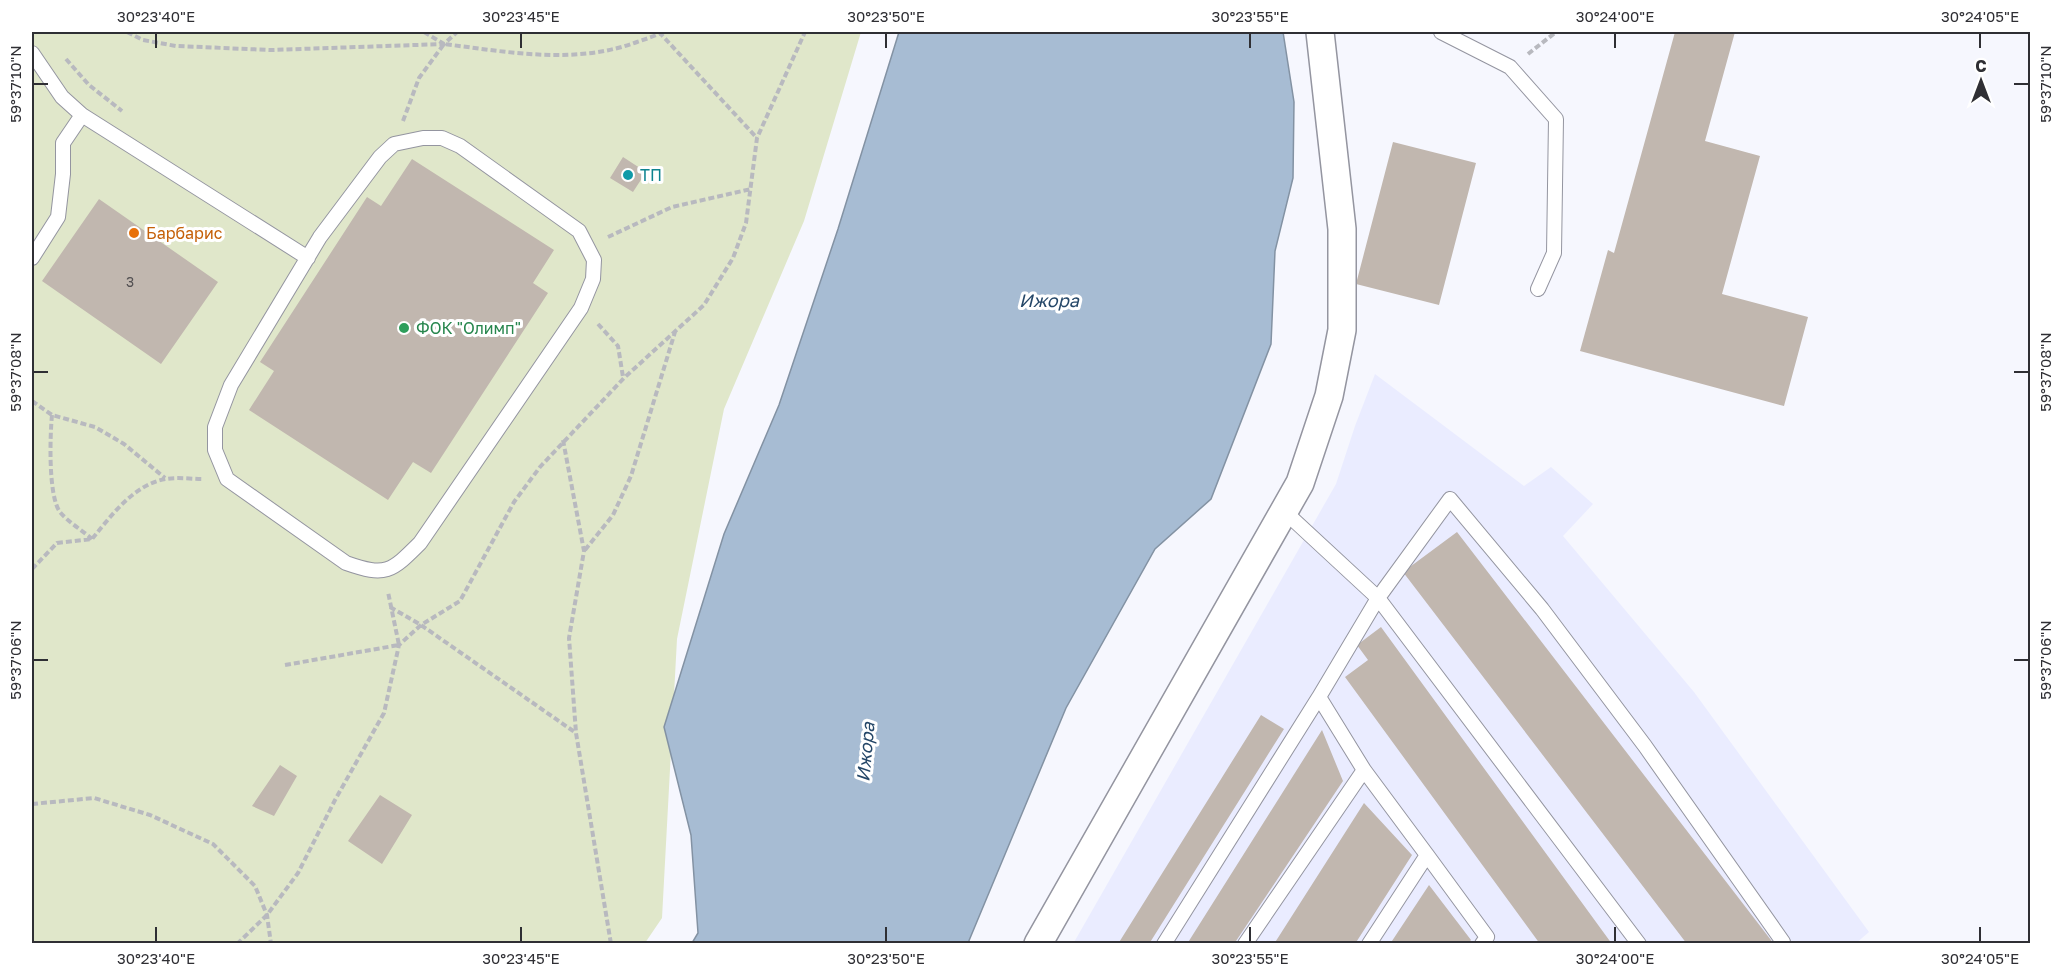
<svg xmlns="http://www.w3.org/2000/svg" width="2062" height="975" viewBox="0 0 2062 975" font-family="'Golos Text',sans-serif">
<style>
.built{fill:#eaecff}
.green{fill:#e0e7ca}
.water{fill:#a7bcd3;stroke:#8392a3;stroke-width:1.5}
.building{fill:#c1b7af}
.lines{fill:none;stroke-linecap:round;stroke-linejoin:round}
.service-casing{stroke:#9495a0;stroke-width:16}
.minor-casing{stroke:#9495a0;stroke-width:30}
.path{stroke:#b8b9bf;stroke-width:4;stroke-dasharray:6 3;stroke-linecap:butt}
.service{stroke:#fff;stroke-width:14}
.minor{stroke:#fff;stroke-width:27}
.ticks{fill:none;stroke:#2f2f34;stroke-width:2}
.culture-dot{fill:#0f9aa8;stroke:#fff;stroke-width:2}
.food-dot{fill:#e8710a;stroke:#fff;stroke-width:2}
.leisure-dot{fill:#2e9e5b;stroke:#fff;stroke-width:2}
.labels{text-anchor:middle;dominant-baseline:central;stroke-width:6;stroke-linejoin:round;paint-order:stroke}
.number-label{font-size:14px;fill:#545153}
.culture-label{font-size:16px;fill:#0d838f;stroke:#fff;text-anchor:start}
.food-label{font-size:16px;fill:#c56008;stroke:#fff;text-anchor:start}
.leisure-label{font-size:16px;fill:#27864d;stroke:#fff;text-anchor:start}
.water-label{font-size:18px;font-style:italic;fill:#254768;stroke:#fff}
.neatline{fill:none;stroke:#2f2f34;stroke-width:2}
.ticks-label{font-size:15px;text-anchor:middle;fill:#2f2f34}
</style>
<rect width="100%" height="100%" fill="#f6f7fe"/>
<path class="built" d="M1375 374 1524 486 1551 467 1593 504 1563 536 1694 692 1869 932 1855 944H1073L1336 484 1355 426Z"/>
<path class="green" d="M32 32H861L804 221 724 409 677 639 662 918 645 943H32Z"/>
<path class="water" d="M899 32H1283L1294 102 1293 178 1275 251 1271 344 1211 499 1155 549 1066 708 968 943H692L698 933 691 835 664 727 724 534 779 405 838 229Z"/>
<path class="building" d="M1675 32H1735L1705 141 1760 156 1722 294 1808 317 1784 406 1580 351 1608 250 1614 253Z
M1393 142 1476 163 1439 305 1356 284Z
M623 157 646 172 633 192 610 178Z
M412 159 554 250 533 283 548 293 431 473 413 462 388 500 249 410 274 371 260 362 367 197 381 206Z
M99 199 218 282 161 364 42 281Z
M1457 532 1774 944H1687L1403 572Z
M1381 627 1612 944H1540L1345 677 1368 660 1357 645Z
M1261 715 1284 729 1149 944H1118Z
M1322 730 1343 781 1234 944H1187Z
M280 765 297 776 274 816 252 806Z
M380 795 412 815 382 864 348 841Z
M1364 803 1412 855 1355 944H1274Z
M1429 885 1471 940 1468 944H1390Z"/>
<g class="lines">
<defs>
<path id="service" d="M1441 32 1510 67 1556 119 1554 253 1538 289
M32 53 62 97 82 115 308 258
M423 138H442L460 146 579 231 594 260 593 279 581 308 420 543C391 572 386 577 346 563L227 479 215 450V427L231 385 320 237 380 157 394 144Z
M32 258 58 217 63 174V143L82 115
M1284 511 1378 598 1639 944
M1364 770 1427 855
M1164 944 1319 697
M1245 944 1364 770 1319 697 1378 598 1450 499 1542 609 1645 746 1783 942
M1369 944 1427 855 1487 937 1482 944"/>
<path id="minor" d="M1038 944 1300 483 1329 396 1342 330V229L1320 32"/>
</defs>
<use href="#service" class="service-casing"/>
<use href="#minor" class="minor-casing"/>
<path class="path" d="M127 32 143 40 176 46 271 50 444 44 457 32
M424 32 444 44
M659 32 757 138
M1528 54 1556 32
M66 59 89 85 122 111
M403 121 419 78 444 44C508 52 575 65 637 42 646 39 655 36 663 32
M608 237 672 207 751 189
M598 324 618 346 623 377
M32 401 52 415 95 427 124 444 165 478
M52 415C50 435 48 496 60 512 68 522 82 530 92 539
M563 440 584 551 569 638 576 733
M585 550 613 515 631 476 675 332
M32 569 57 543 92 539C111 516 134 484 166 479 178 477 191 479 203 479
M390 607 421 625 576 733 611 944
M285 665 399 645 388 592
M32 804 94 798 150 815 213 844 255 886 267 915 271 944
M237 944 267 915 298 873 335 800 384 713 399 645 421 625 460 601 514 502 540 467 624 378 704 305 733 258 746 223 757 138 805 32"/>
<use href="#service" class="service"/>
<use href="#minor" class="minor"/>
</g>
<path class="ticks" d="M156 33V48M521 33V48M886 33V48M1250 33V48M1615 33V48M1980 33V48M33 84H48M2014 84H2029M33 372H48M2014 372H2029M33 660H48M2014 660H2029M156 927V942M521 927V942M886 927V942M1250 927V942M1615 927V942M1980 927V942"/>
<circle class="culture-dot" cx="628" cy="175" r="6"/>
<circle class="food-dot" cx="134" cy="233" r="6"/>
<circle class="leisure-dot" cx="404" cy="328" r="6"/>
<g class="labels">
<g class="number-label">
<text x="130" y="281">3</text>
</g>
<g class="culture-label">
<text x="640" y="175">ТП</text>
</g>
<g class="food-label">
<text x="146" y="233">Барбарис</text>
</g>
<g class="leisure-label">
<text x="416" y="328">ФОК "Олимп"</text>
</g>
<g class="water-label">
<text x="1049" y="300">Ижора</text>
<text transform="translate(865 752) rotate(-85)">Ижора</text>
</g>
</g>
<rect width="2062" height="975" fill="none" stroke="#ffffff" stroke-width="66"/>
<g transform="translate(1981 81)" stroke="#ffffff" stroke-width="4.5" paint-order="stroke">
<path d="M0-4.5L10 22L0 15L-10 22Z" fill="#2f2f34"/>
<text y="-9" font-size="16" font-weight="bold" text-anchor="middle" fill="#2f2f34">С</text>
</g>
<rect x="33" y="33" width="1996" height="909" class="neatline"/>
<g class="ticks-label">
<text x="156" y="22">30°23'40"E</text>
<text x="521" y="22">30°23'45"E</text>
<text x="886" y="22">30°23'50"E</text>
<text x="1250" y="22">30°23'55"E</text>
<text x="1615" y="22">30°24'00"E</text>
<text x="1980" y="22">30°24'05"E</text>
<text transform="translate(16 84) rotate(-90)" y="5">59°37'10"N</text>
<text transform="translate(2046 84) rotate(-90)" y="5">59°37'10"N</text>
<text transform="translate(16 372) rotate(-90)" y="5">59°37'08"N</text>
<text transform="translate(2046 372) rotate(-90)" y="5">59°37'08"N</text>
<text transform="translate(16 660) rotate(-90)" y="5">59°37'06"N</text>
<text transform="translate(2046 660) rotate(-90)" y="5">59°37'06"N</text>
<text x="156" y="964">30°23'40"E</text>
<text x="521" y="964">30°23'45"E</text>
<text x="886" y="964">30°23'50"E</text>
<text x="1250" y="964">30°23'55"E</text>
<text x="1615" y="964">30°24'00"E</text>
<text x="1980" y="964">30°24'05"E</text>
</g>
</svg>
